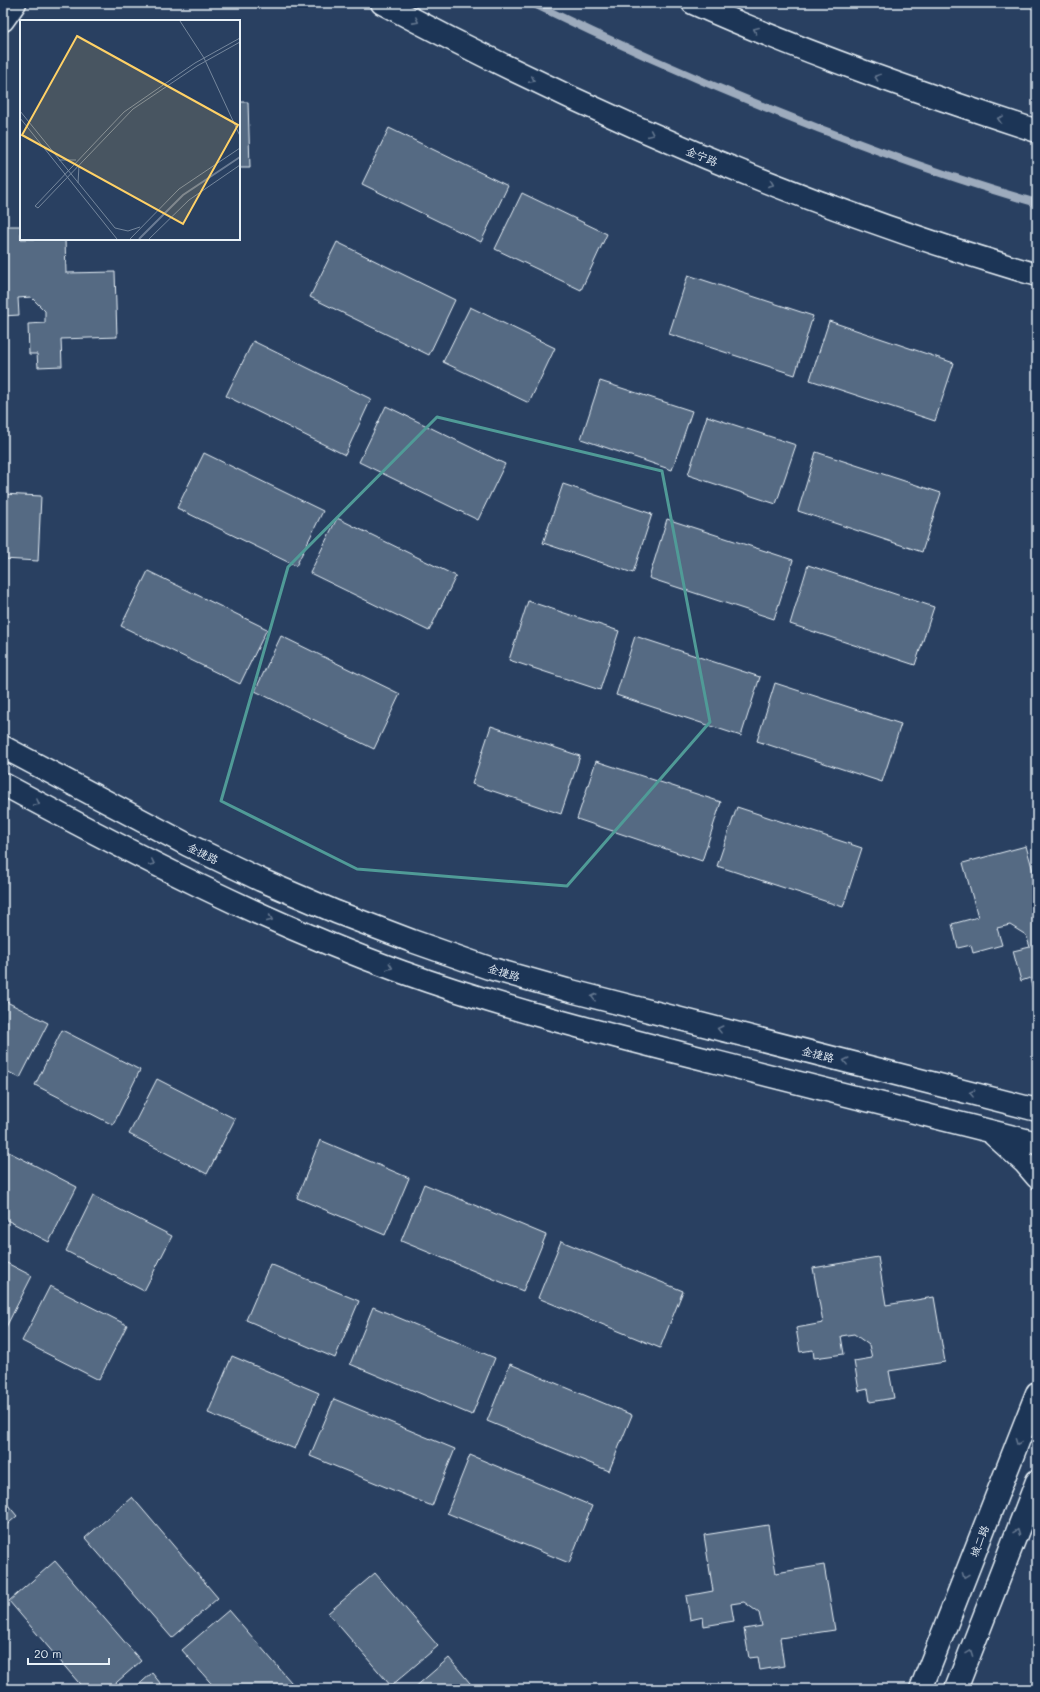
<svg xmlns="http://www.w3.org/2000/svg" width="1040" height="1692" viewBox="0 0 1040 1692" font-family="Mali,'LXGW WenKai TC',sans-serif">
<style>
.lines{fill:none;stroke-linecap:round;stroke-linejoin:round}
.stream{stroke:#9dabbd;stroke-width:8}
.building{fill:#556a83;stroke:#e8f1f8}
.minor-casing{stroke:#e8f1f8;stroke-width:25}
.secondary-casing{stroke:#e8f1f8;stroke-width:25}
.minor{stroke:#1d3557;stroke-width:22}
.secondary{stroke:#1d3557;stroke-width:22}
.oneway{stroke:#64778f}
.marked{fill:none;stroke:#509b97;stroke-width:3;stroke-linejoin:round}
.labels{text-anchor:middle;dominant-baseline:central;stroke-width:3.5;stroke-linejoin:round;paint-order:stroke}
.street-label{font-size:11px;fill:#e8f1f8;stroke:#1d3557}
.inset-river{fill:none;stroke:#6b7c95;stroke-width:2}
.inset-road{fill:none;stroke:#75879d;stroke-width:1}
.view{fill:#ffd166;fill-opacity:0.15;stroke:#ffd166;stroke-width:2}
.inset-edge{fill:none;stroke:#e8f1f8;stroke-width:2}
</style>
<rect width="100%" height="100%" fill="#294061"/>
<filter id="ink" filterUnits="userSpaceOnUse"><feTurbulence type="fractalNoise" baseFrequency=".025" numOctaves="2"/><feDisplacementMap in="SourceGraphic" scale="8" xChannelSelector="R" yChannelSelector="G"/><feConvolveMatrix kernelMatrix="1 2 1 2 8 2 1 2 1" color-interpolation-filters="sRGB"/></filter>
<g filter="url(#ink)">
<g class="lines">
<path class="stream" d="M532 3C645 58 761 108 879 151 931 170 984 188 1037 203"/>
</g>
<path class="building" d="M239 102H248L250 168H239Z
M389 128 508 186 481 242 362 184Z
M522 193 607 234 581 290 495 249Z
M3 226H21V239H65L66 273 115 272 117 337 61 339 62 366 38 367 37 354H29L28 324 45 323V311L31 297 18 298 19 315 3 316Z
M337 242 455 300 429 355 310 297Z
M688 275 813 316 795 375 669 334Z
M470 307 555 348 529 403 443 362Z
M829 321 954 363 935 421 810 380Z
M253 341 371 399 345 455 226 396Z
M600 381 692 411 672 470 581 439Z
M386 406 505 464 478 520 359 462Z
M707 416 796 445 776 504 688 475Z
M816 452 941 493 922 552 798 511Z
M204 453 323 511 296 566 177 508Z
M563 484 652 514 633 573 543 543Z
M3 494 41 496 38 561 3 559Z
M337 518 456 576 429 631 310 573Z
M667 519 793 560 774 619 649 578Z
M808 565 934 607 915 665 790 624Z
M148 571 267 629 240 684 121 626Z
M528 601 619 631 600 690 509 660Z
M281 636 400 694 374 749 255 691Z
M635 636 760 677 741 736 616 695Z
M775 683 901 724 882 782 757 741Z
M491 726 580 756 561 814 472 784Z
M596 761 721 802 702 861 577 819Z
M737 807 862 848 843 907 717 866Z
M1026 846 1037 885V990L1033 991 1030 978 1021 981 1013 951 1030 947 1026 935 1010 925 997 928 1002 945 973 953 971 945 958 948 952 924 978 917 963 863Z
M3 1000 48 1023 20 1078 3 1069Z
M62 1030 140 1070 113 1125 35 1085Z
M157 1079 235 1119 207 1174 129 1134Z
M320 1140 409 1178 385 1235 297 1198Z
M3 1149 77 1187 49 1242 3 1218Z
M424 1184 546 1235 523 1291 401 1241Z
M93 1196 172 1236 144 1291 66 1251Z
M561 1241 683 1291 660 1348 538 1298Z
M878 1257 886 1305 934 1297 945 1362 889 1371 894 1398 870 1402 868 1389 859 1391 854 1361 872 1358 869 1345 854 1334 841 1336 844 1354 814 1358 813 1350 800 1352 796 1328 823 1323 813 1268Z
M3 1261 32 1276 4 1331H3Z
M270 1264 359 1301 335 1358 246 1320Z
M50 1286 127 1325 99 1380 22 1341Z
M373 1307 495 1358 472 1415 350 1364Z
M232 1356 319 1393 295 1449 208 1413Z
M510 1364 632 1415 609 1471 487 1421Z
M334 1399 455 1449 432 1506 310 1456Z
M470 1455 592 1506 569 1563 447 1513Z
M132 1497 218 1598 172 1638 85 1538Z
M3 1499 17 1516 3 1528Z
M768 1525 776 1573 824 1565 835 1630 780 1638 784 1666 760 1670 758 1657 749 1658 744 1629 762 1626 759 1613 744 1602 731 1604 734 1621 704 1626 703 1617 690 1620 686 1596 713 1591 704 1535Z
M55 1561 141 1661 109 1689H84L9 1601Z
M375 1573 438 1646 391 1686 328 1613Z
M229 1610 297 1689H216L182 1650Z
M449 1658 475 1689H413Z
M152 1673 165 1689H134Z"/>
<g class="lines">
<defs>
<path id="minor" d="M3 20 15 3
M3 747 188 845 261 880 336 912 412 941 489 968 567 990 1037 1110
M3 784C133 854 263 922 402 972 505 1009 610 1035 716 1062 823 1089 930 1116 1037 1143
M994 1135 1025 1163 1037 1177
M921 1689 1037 1393
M956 1689 1037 1481"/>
<path id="secondary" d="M382 3C592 115 808 208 1037 275
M693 3C805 53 921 93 1037 131"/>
</defs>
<use href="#minor" class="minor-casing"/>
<use href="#secondary" class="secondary-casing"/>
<use href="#minor" class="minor"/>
<use href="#secondary" class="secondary"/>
</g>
<defs><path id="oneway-chevron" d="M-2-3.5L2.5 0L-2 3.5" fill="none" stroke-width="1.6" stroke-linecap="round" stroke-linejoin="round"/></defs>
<g class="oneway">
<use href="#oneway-chevron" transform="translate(416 21) rotate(28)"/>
<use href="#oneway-chevron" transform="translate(756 30) rotate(-158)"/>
<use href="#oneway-chevron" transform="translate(877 77) rotate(-160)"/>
<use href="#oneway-chevron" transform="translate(532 80) rotate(26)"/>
<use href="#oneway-chevron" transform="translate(1000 119) rotate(-162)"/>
<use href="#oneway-chevron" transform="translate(651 134) rotate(24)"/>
<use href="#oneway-chevron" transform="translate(771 184) rotate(22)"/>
<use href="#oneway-chevron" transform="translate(37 803) rotate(28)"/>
<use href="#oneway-chevron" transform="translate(152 863) rotate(27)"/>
<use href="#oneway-chevron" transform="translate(270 919) rotate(23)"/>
<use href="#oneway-chevron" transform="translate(390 967) rotate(21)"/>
<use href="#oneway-chevron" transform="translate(594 997) rotate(-166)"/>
<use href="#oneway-chevron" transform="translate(720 1029) rotate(-166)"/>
<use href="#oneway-chevron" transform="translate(846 1061) rotate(-166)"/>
<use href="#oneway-chevron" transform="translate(972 1093) rotate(-166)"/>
<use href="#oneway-chevron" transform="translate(1018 1442) rotate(111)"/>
<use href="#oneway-chevron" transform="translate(1017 1532) rotate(-69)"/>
<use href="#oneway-chevron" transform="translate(965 1576) rotate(111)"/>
<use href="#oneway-chevron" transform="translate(970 1653) rotate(-69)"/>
</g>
</g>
<path class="marked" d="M437 417 662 471 710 722 567 886 357 869 221 801 288 567Z"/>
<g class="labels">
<g class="street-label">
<text transform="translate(702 156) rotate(22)">金宁路</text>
<text transform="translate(203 853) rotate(26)">金捷路</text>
<text transform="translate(504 972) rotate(17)">金捷路</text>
<text transform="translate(818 1054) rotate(14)">金捷路</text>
<text transform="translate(979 1541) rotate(-69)">城二路</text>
</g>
</g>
<g transform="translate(20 20)">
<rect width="220" height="220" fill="#294061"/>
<path class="inset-river" d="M119 219 163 175 220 137"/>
<path class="inset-road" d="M160 1 184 38 220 116M0 91 95 208 108 211 120 207M0 98 97 219M39 140H56M58 163 59 146M18 188 15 186 104 92 175 43 220 18M18 188 113 89 177 46 220 22M110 219 159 169 220 128M129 219 169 180 220 145"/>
<path class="view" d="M57 16 218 105 163 204 2 115Z"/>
<rect width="220" height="220" class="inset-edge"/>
</g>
<rect width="1040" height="1692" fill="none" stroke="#1d3557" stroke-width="16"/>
<rect x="8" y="8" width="1024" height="1676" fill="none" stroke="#e8f1f8" stroke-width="1.5" filter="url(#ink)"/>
<path d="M28 1658v6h81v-6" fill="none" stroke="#e8f1f8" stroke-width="2"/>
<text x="34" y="1658" font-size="12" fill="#e8f1f8" stroke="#1d3557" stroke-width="3" paint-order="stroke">20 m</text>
</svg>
